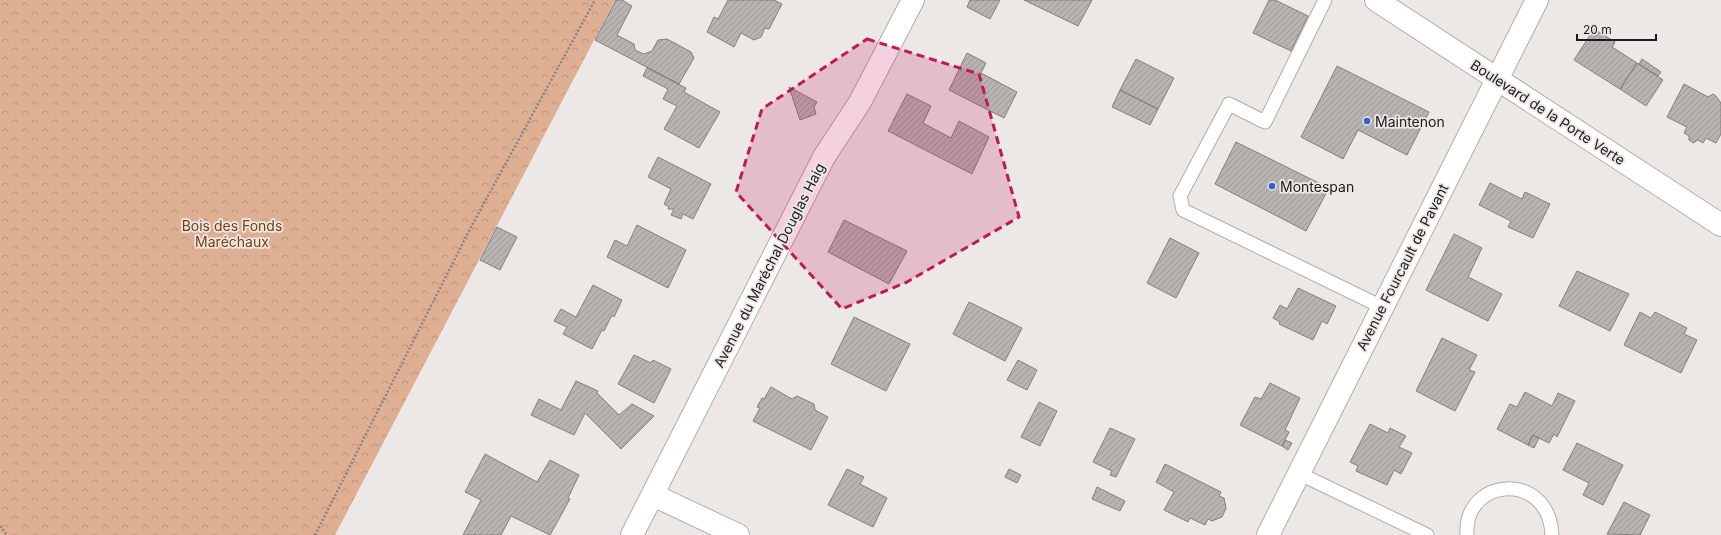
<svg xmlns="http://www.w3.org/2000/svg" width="1721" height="535" viewBox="0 0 1721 535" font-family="Inter,sans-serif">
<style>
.forest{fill:url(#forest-crowns)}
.building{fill:url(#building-hatch);stroke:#837f7d}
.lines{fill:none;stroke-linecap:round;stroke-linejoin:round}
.service-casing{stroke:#b1adab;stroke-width:15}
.tertiary-casing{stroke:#b1adab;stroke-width:24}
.path{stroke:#888583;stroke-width:2.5;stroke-dasharray:2 2;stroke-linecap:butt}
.service{stroke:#fff;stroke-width:13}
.tertiary{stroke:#fff;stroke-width:22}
.marked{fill:#c2185b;fill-opacity:0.2;stroke:#c2185b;stroke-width:3;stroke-dasharray:8 5;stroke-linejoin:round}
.poi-dot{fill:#2e61cf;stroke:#ece8e5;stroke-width:1.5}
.labels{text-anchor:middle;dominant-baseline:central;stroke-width:3.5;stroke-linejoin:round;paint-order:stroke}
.street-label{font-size:14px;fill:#1c1a1a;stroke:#ece8e5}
.poi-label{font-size:14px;fill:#1c1a1a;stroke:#ece8e5;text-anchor:start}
.park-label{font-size:14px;fill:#783c0c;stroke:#ece8e5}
</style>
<defs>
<pattern id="forest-crowns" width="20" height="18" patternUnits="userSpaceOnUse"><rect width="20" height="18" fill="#deaf93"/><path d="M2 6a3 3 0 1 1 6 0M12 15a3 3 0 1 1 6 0" fill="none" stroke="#be967e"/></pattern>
<pattern id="building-hatch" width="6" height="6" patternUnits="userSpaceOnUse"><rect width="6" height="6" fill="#b7b3b0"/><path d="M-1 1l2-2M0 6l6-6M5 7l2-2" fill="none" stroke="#9d9997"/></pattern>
</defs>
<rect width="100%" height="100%" fill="#ece8e5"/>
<path class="forest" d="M0 0H615L335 535H0Z"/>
<path class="building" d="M616 0H622L632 6 617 35 634 44 635 50 644 54 652 51 658 40 667 39 691 52 694 58 679 84 595 40Z
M728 0H774L782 4 769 29 765 28 761 37 754 40 741 33 734 47 707 32 714 17 718 19Z
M970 0H1000L990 19 967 7Z
M1024 0H1092L1078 26Z
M1269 0H1275L1308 16 1291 51 1253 33Z
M1594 29 1615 42 1612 47 1637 63 1620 89 1574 60Z
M967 53 986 63 981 73 1017 92 1004 118 949 90Z
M1136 59 1174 78 1158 109 1120 90Z
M1642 59 1661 72 1658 76 1639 64Z
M1637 63 1663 80 1646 106 1620 89Z
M1337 66 1429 112 1407 155 1358 130 1343 159 1301 137Z
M647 68 686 88 684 92 720 112 699 148 664 129 677 106 663 99 668 89 643 76Z
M1684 84 1708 97 1713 94 1716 96 1721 103V134L1716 143 1706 138 1703 143 1698 140 1693 143 1689 140V136L1684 133 1687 127 1667 117Z
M789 87 817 102 814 107 816 114 800 120Z
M1120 90 1158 109 1150 125 1112 107Z
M907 94 931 106 923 123 951 138 959 121 989 137 972 174 888 131Z
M1236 142 1329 188 1306 231 1215 184Z
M658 157 711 184 693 219 683 214 681 219 671 215 674 209H668L669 207 664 204 671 189 648 177Z
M1490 183 1522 199 1525 192 1550 204 1533 238 1508 227 1511 221 1479 205Z
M844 220 907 251 889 284 828 252Z
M637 225 686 250 668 288 607 257 615 240 627 246Z
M497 227 517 237 500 270 480 260Z
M1454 234 1482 248 1468 277 1502 294 1488 321 1426 290Z
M1170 238 1199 253 1176 298 1147 283Z
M1577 271 1629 294 1610 331 1559 306Z
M593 285 622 300 614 317 612 315 604 331 602 330 592 349 563 334 567 327 554 321 561 309 576 317Z
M1298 288 1336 306 1327 324 1322 321 1313 340 1279 324 1280 322 1273 318 1280 305 1287 309Z
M969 302 1022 328 1005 361 953 334Z
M1640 312 1651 318 1655 312 1687 328 1684 334 1697 340 1681 373 1624 345Z
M854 317 910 344 886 391 831 364Z
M1442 338 1477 355 1469 370 1475 372 1455 411 1416 391Z
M634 355 651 363 653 360 671 369 654 403 618 384Z
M1018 360 1037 370 1027 390 1007 380Z
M576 381 598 391 597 393 619 415 632 404 654 416 621 449 585 413 574 435 531 415 539 399 561 410Z
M1270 383 1300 398 1285 430 1289 432 1282 446 1240 425 1255 397 1261 399Z
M771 387 792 399 797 396 814 404 815 410 828 417 811 450 753 421 760 408 757 407 762 398 764 399Z
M1525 392 1552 406 1558 393 1575 401 1557 437 1554 434 1549 443 1533 435 1528 445 1497 429 1510 404 1517 407Z
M1039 402 1057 411 1040 446 1021 437Z
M1370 424 1388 433 1390 428 1406 436 1399 447 1412 453 1401 474 1394 470 1387 485 1356 471 1358 466 1350 462Z
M1110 428 1135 439 1116 477 1110 475 1112 471 1093 462Z
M1533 435 1539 438 1534 448 1528 445Z
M1285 440 1292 443 1288 450 1282 446Z
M1577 443 1623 465 1603 505 1583 495 1589 483 1563 470Z
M485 454 537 482 550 460 579 475 568 498 570 499 550 535 511 516 501 535H463L481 500 465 492Z
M1165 464 1221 492 1219 496 1224 498 1226 508 1222 517 1212 521 1208 519 1205 525 1190 518 1188 522 1164 510 1174 492 1156 482Z
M847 469 864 477 860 484 887 498 873 527 828 505Z
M1009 469 1021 475 1017 483 1005 477Z
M1097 487 1125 501 1120 511 1092 499Z
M1624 502 1650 515 1640 535 1607 534Z"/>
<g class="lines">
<defs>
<path id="service" d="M1325 0 1265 122 1229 104 1180 196 1183 210 1382 307
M1298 473 1427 535
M1467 535C1463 477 1549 470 1552 535"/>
<path id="tertiary" d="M1376 0 1721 225
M653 495 738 535
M632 535 824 157 860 102 913 0
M1268 535 1537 0"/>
</defs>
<use href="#service" class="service-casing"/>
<use href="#tertiary" class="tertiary-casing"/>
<path class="path" d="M0 526 7 535
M315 535 471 227 595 0"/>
<use href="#service" class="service"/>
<use href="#tertiary" class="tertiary"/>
</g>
<path class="marked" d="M867 39 979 74 1019 217 907 282 842 309 736 192 762 109Z"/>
<g class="poi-dot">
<circle cx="1367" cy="121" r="4"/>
<circle cx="1272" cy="186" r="4"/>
</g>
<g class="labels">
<g class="street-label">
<text transform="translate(1548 112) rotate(33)">Boulevard de la Porte Verte</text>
<text transform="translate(769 265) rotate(-63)">Avenue du Maréchal Douglas Haig</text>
<text transform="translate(1402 267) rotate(-63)">Avenue Fourcault de Pavant</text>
</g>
<g class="poi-label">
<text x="1375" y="121">Maintenon</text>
<text x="1280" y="186">Montespan</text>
</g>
<g class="park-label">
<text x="232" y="225">Bois des Fonds<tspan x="232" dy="16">Maréchaux</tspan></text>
</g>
</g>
<path d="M1577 34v6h79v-6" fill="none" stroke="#1c1a1a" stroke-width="2"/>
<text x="1583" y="34" font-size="12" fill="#1c1a1a" stroke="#ece8e5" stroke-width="3" paint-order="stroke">20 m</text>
</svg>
